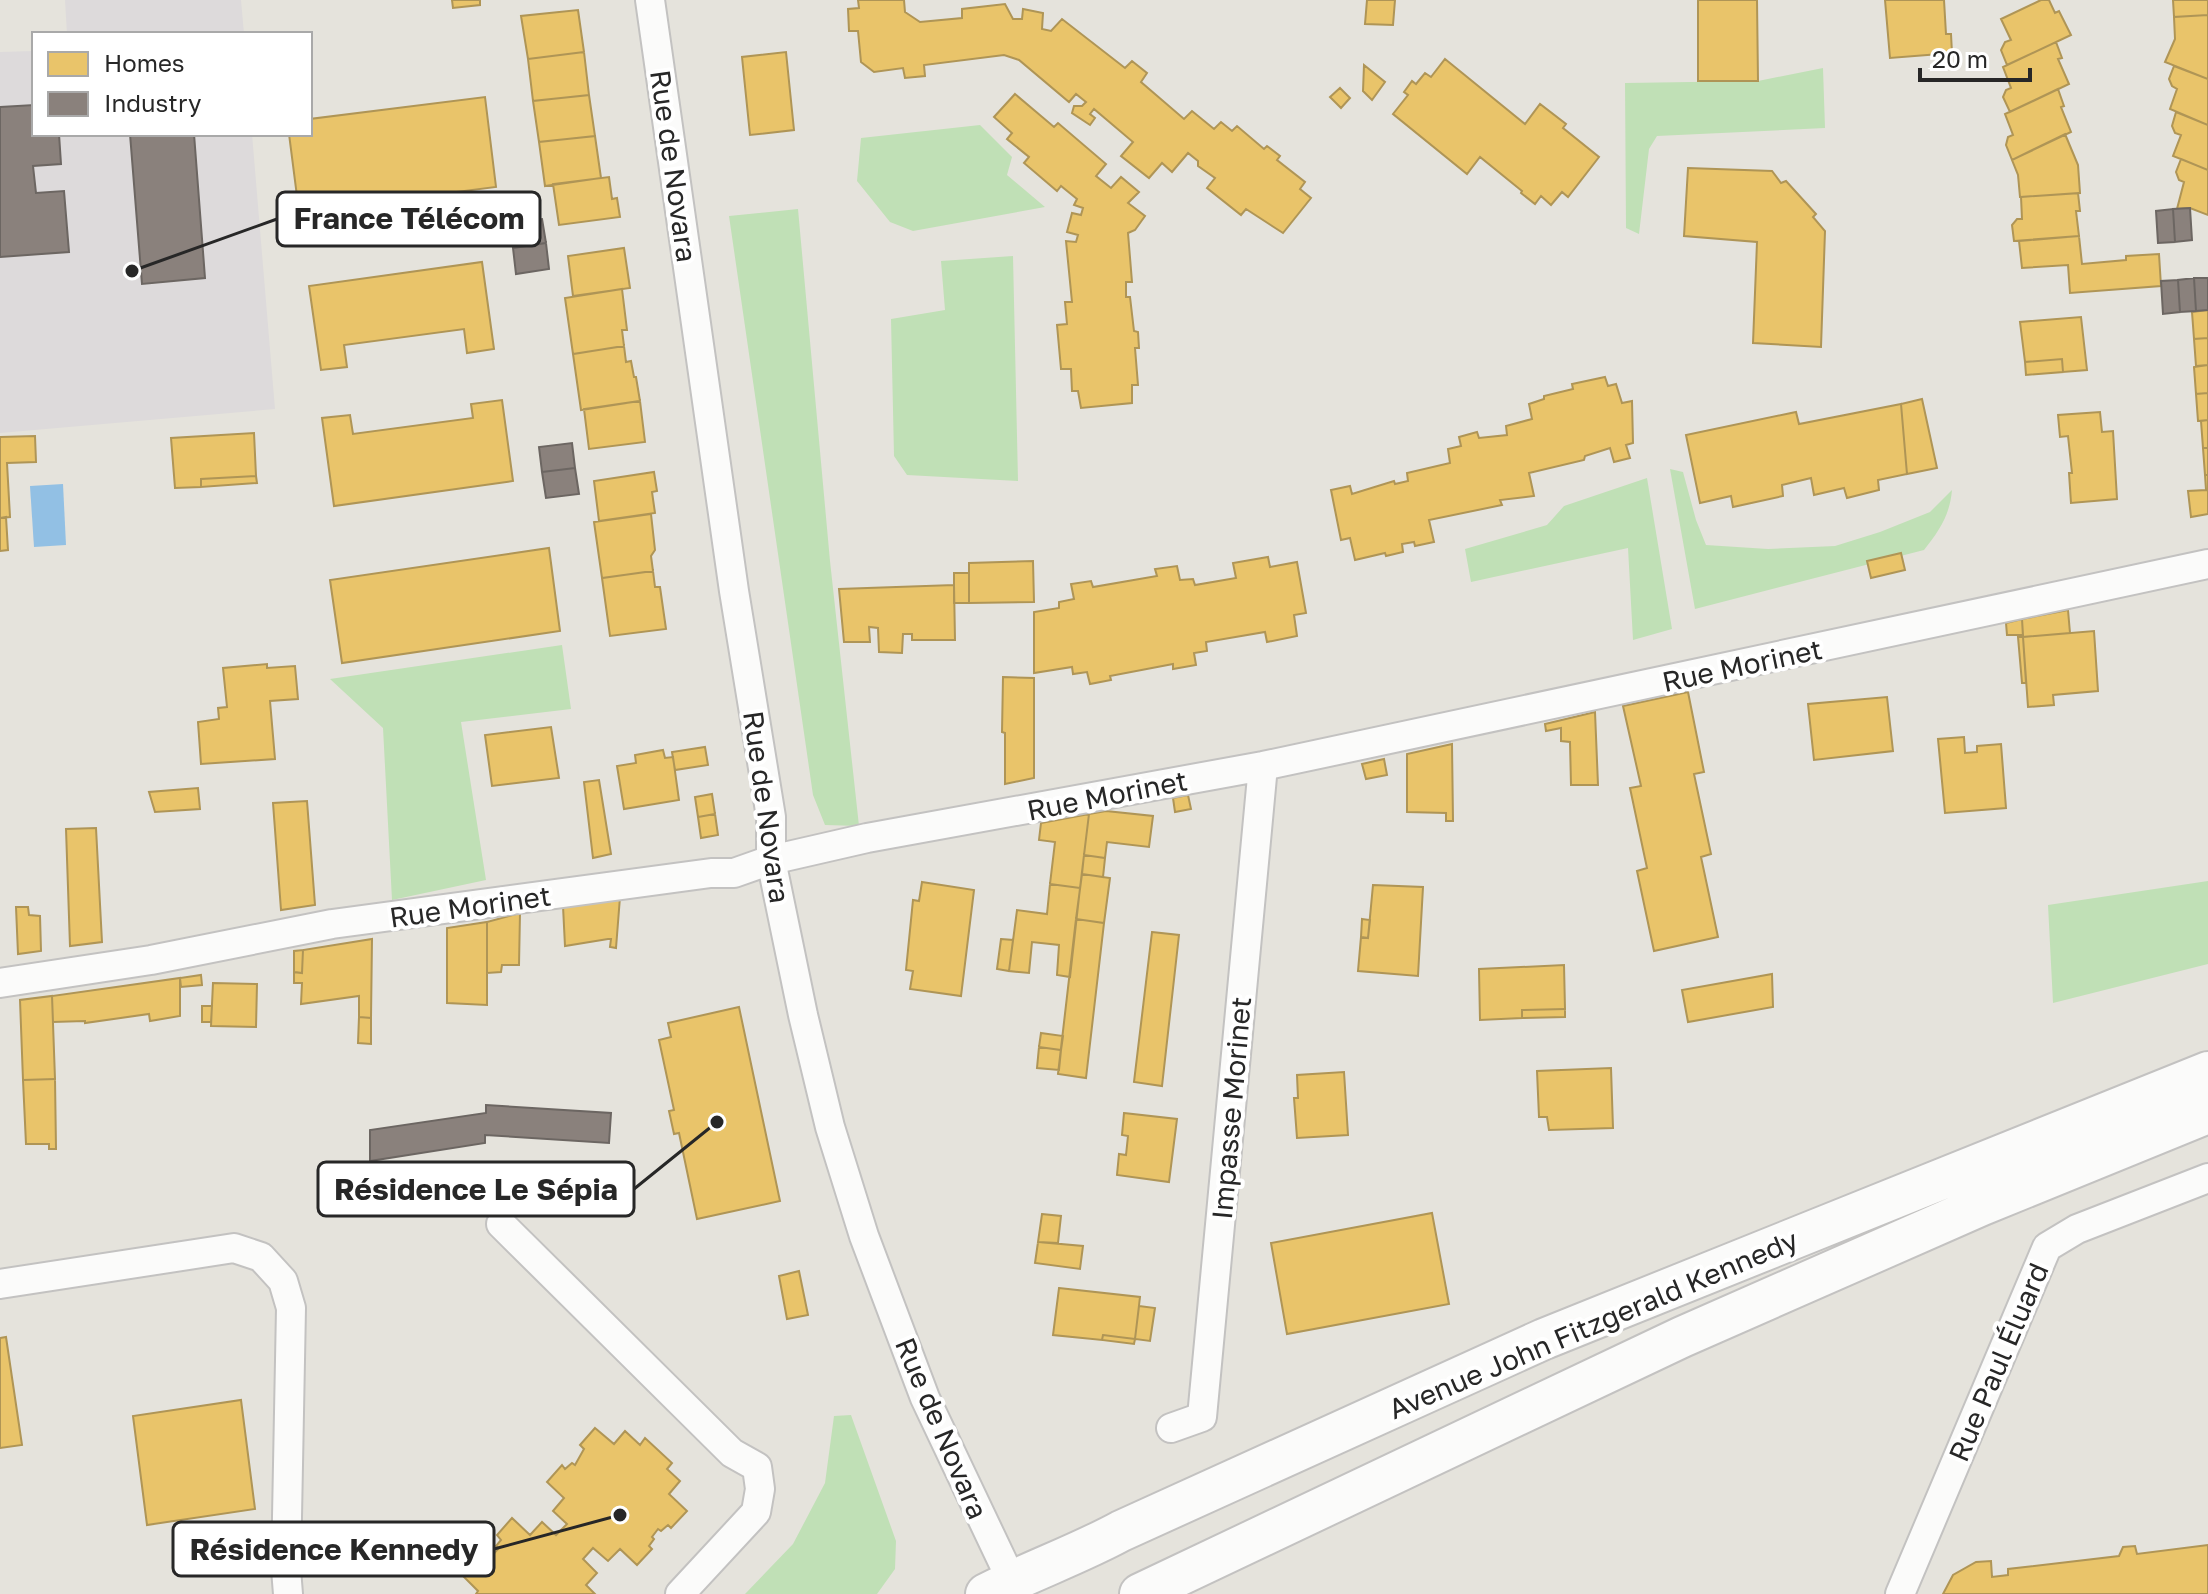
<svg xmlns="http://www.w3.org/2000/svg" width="2208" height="1594" viewBox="0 0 2208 1594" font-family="'Golos Text',sans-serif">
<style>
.industrial{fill:#dddadb}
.green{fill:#c0e0b6}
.water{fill:#92c0e4}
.homes{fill:#e9c46a;stroke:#af9556;stroke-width:2}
.industry{fill:#8a817c;stroke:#6c6662;stroke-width:2}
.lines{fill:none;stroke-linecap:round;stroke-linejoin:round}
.street-casing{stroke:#c3c2c1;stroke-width:32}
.secondary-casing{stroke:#c3c2c1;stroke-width:44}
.street{stroke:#fbfbfa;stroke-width:28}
.secondary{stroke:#fbfbfa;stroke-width:40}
.labels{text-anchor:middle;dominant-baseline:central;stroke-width:8;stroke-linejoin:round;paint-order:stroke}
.street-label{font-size:28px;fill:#272727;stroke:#fff}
.leader{fill:none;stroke:#272727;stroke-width:3}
.callout-dot{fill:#272727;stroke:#fff;stroke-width:3}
.callout{fill:#fff;stroke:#272727;stroke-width:3}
.callout-label{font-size:30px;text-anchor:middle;font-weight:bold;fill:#272727}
</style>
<rect width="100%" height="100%" fill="#e5e3dc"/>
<path class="industrial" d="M65 0H241L244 34H67Z
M34 51V134H252L275 409 0 433V52Z"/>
<path class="green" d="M1823 68 1825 128 1657 136 1649 149 1639 234 1626 228 1625 83 1758 81Z
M980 125 1012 157 1007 175 1045 207 913 231 890 222 857 181 861 138Z
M798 209 830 561 859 826 825 825 813 795 729 216Z
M1013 256 1018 481 907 475 894 456 891 319 945 310 941 261Z
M1670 469 1683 472 1696 520 1706 545 1768 549 1835 546 1880 532 1930 512 1952 490C1950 515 1939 531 1924 550L1695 609Z
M1647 478 1672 629 1633 640 1628 548 1471 582 1465 549 1547 525 1564 506Z
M562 645 571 709 461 722 486 880 392 900 383 728 330 679Z
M2208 881V964L2053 1003 2048 905Z
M851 1415 896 1541 895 1569 877 1594H745L793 1544 825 1483 834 1416Z"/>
<path class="water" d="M63 484 66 545 34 547 30 486Z"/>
<path class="homes" d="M452 0H480V5L453 8Z
M858 0H904L905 12 920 22 962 18V9L1005 4 1013 19H1022L1023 9 1043 13 1042 29 1051 31 1062 19 1125 68 1132 61 1147 73 1141 82 1184 119 1192 111 1214 129 1221 122 1232 131 1237 126 1264 149 1267 146 1280 156 1277 160 1305 182 1300 189 1311 198 1283 233 1246 209 1241 215 1207 188 1215 178 1198 166V161L1188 153 1172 172 1162 163 1149 178 1121 156 1133 142 1094 109 1090 114 1095 118 1090 125 1072 113 1074 106H1082L1086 102 1076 94 1069 102 1019 60 1004 55 924 65 925 76 905 78 903 68 874 72 861 62 858 31H849L848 9 859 8Z
M1367 0H1395L1393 25 1365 24Z
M1698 0H1757L1758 81H1698Z
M1885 0H1944L1946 34H1951L1952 53 1890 58Z
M2041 0H2049L2055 13 2059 11 2071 35 2007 65 2001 50 2005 42 2011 40 2001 19Z
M2173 0H2208V15L2174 17Z
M578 10 584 52 528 59 521 16Z
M2208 15V79L2165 62 2175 39 2174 17Z
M2056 42 2062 58 2058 59 2069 84 2010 112 2003 97 2006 90 2011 88 2003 67Z
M584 52 589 95 533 101 528 59Z
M786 52 794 130 750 135 742 57Z
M1445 59 1525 124 1540 104 1566 124 1563 128 1599 157 1568 197 1562 192 1551 205 1541 196 1535 204 1521 193 1522 191 1480 157 1467 174 1393 114 1408 95 1404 92 1412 81 1416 84 1425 73 1431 77Z
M1364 65 1385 82 1372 100 1363 91Z
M2174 66 2208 79V125L2170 109 2177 89 2172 86 2169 79Z
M1340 88 1350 98 1341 108 1330 97Z
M2058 89 2064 106 2061 107 2071 132 2012 160 2006 145 2008 137 2013 135 2005 114Z
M1015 94 1054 127 1058 123 1106 164 1096 176 1111 188 1121 177 1139 192 1128 203 1145 216 1135 230 1128 233 1132 282H1126V297H1130L1134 331 1138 332 1139 348H1135L1138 385H1132V403L1081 408 1078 391H1072L1071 369H1061L1057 325 1067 324 1065 302H1072L1066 241 1076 242 1078 235 1067 232 1072 213 1081 215 1083 208 1074 205 1077 199 1061 186 1057 191 1024 163 1029 157 1007 139 1012 133 994 117Z
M589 95 595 136 539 142 533 101Z
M485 97 496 187 299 212 289 134H310V119Z
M2176 112 2208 125V170L2173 156 2181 135 2175 133 2172 126Z
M2065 134 2078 165 2080 193 2020 197 2018 175 2012 160Z
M595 136 601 178 545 186 539 142Z
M2181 159 2208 170V215L2190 208 2177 209 2184 182 2179 180 2176 172Z
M1688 168 1772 171 1781 183 1786 181 1816 214 1813 217 1825 231 1821 347 1753 343 1757 242 1684 236Z
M609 177 612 199 617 198 620 217 559 225 553 184Z
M2078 193 2080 211H2076L2079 236 2014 241 2012 225 2017 219H2022L2021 197Z
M2079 236 2082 264 2126 260V256L2159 254 2161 286 2070 293 2068 265 2022 268 2019 241Z
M624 248 630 288 573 296 568 256Z
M482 262 494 349 467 353 464 329 344 345 347 367 321 370 309 286Z
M622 289 627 330H622L624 346 573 354 565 298Z
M2208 310V338L2194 339 2192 312Z
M2081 317 2087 370 2063 372 2062 359 2025 362 2020 322Z
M2208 338V365L2196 366 2194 339Z
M624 346 626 362 631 361 634 377H636L640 401 581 410 573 354Z
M2062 359 2063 372 2026 375 2025 362Z
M2208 365V393L2196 394 2194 367Z
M1605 377 1608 386 1616 384 1622 403 1632 401 1633 443 1626 445 1630 458 1614 462 1610 448 1585 456 1584 460 1529 473 1534 496 1500 500 1502 505 1429 520 1434 542 1415 546 1414 542 1402 544 1403 552 1386 556 1385 553 1355 560 1350 538 1341 540 1331 490 1350 486 1352 494 1394 481 1395 484 1408 481 1407 473 1450 463 1448 449 1461 446 1459 437 1477 432 1479 438 1507 435 1506 426 1532 419 1529 404 1544 399V396L1573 389 1572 384Z
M2208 393V420L2198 421 2196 394Z
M1922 399 1937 468 1907 474 1901 404Z
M502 400 513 481 334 506 322 418 350 415 353 434 473 418 471 404Z
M640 401 645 442 589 449 584 409Z
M1901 404 1907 474 1878 480 1879 490 1847 498 1844 488 1814 495 1811 478 1782 485 1783 496 1733 507 1731 496 1700 503 1686 435 1796 412 1799 424Z
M2100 412 2102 432 2113 431 2117 499 2071 503 2069 473H2072L2068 436 2060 437 2058 415Z
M2208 420V448H2203L2201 421Z
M254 433 256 476 201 479V487L175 488 171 438Z
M35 436 36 462 7 463 10 517 0 518V437Z
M2203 448H2208V475H2205Z
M654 472 657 491 652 492 655 513 599 521 594 481Z
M2205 475H2208V514L2191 517 2188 491 2206 490Z
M256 476 257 483 201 487V479Z
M651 514 655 550 651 556 653 571 602 578 594 522Z
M6 517 8 550 0 551V518Z
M549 548 560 631 342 663 330 580Z
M1901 553 1905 570 1871 578 1867 561Z
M1268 557 1270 567 1297 562 1306 613 1294 615 1297 636 1267 642 1265 632 1206 642 1207 651 1194 653 1196 665 1173 669V664L1110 676 1111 680 1090 684 1087 672 1073 674 1072 667 1034 673V612L1059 608V602L1074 599 1071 584 1091 581 1093 587 1157 576 1155 569 1177 566 1180 580 1193 579 1195 585 1236 578 1233 563Z
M1033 561 1034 602 969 603V563Z
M653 571 655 587H660L666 629 610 636 602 578Z
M954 573H969V603H954Z
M954 585 955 640H912V634H903L902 653 879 652 878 628 869 627 870 642H844L839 589Z
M2068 610 2070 633 2023 637 2022 619Z
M2022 619 2023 635H2007L2006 623Z
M2094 631 2098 691 2053 695 2054 705 2028 707 2023 637Z
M2018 637H2023L2026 683H2022Z
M267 664V668L295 666 298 699 270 701 275 759 201 764 198 722 219 719 218 708 227 707 223 668Z
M1003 677 1034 678V778L1005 784V733L1002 732Z
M1688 692 1704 772 1694 774 1711 854 1701 857 1718 937 1654 951 1637 871 1647 868 1630 788 1641 786 1623 706Z
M1887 697 1893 751 1814 760 1808 704Z
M1595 712 1598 785H1571L1570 742 1561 741V728L1546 731 1545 724Z
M551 727 559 778 492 786 485 735Z
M1964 737 1965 753 1977 752V746L2001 744 2006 808 1945 813 1938 739Z
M1452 744 1453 821H1446V813L1407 812V754Z
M705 747 708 765 675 770 672 752Z
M663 750 665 758 673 757 679 800 624 809 617 766 636 763 635 755Z
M1384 759 1387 775 1366 779 1362 764Z
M599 780 611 854 593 858 584 782Z
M198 788 200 809 155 812 149 792Z
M712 794 715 814 698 817 695 797Z
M1188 795 1191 809 1175 812 1173 798Z
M307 801 315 905 281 910 273 803Z
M1106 811 1153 816 1149 847 1107 842 1105 858 1084 855 1089 814Z
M715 814 718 835 701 838 698 817Z
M1089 814 1080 888 1050 884 1055 842 1039 840 1041 823Z
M96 828 102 942 70 946 66 829Z
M1084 855 1105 858 1103 877 1082 874Z
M1082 874 1110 878 1104 923 1076 919Z
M922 882 974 890 961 996 910 989 913 971 906 970 913 900 919 901Z
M1050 884 1080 888 1070 977 1057 975 1059 945 1032 942 1029 973 1009 971 1017 910 1047 914Z
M1373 885 1423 887 1418 976 1358 971 1361 937 1368 938Z
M620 897 616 948 610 947 611 939H608L565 946 563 906Z
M16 907H28L29 915 40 916 41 951 18 954Z
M520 913 519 965H502L501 972 487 973V922Z
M1076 919 1104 923 1086 1078 1058 1074Z
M1362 919 1370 920 1368 938 1361 937Z
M487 922V1005L447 1003V928Z
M1152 932 1179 935 1162 1086 1134 1082Z
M372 939 371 1018 359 1017V996L301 1004 302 983H294V972L302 973 303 950Z
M1001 939 1013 940 1009 971 997 969Z
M303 950 302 973 294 972V951Z
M1564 965 1565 1009 1522 1010V1018L1480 1020 1479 969Z
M1772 974 1773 1007 1688 1022 1682 990Z
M201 975 202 985 181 987 180 978Z
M180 978V1016L150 1021 149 1014 85 1023V1021L53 1022 52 996Z
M213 983 257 984 256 1027 211 1026Z
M52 996 55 1079 23 1080 20 1000Z
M202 1006H212L211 1022H202Z
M739 1007 780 1201 697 1219 679 1133 674 1134 669 1111 674 1110 659 1040 671 1037 668 1023Z
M1565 1009V1017L1522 1018V1010Z
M359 1017 371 1018V1044L358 1043Z
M1041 1033 1063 1036 1061 1050 1039 1047Z
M1039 1047 1061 1050 1059 1070 1037 1068Z
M1611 1068 1613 1128 1549 1130 1547 1117H1539L1537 1071Z
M1344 1072 1348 1135 1297 1138 1294 1098H1298L1297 1075Z
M55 1079 56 1149H49V1144H26L23 1080Z
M1124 1113 1177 1119 1169 1182 1117 1175 1119 1154 1126 1155 1128 1136 1122 1135Z
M1432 1213 1449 1304 1287 1334 1271 1243Z
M1042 1214 1061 1216 1058 1243 1038 1242Z
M1038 1242 1083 1246 1080 1269 1035 1263Z
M799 1271 808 1315 787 1319 779 1276Z
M1059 1288 1140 1297 1135 1339 1103 1335 1102 1340 1053 1335Z
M1139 1306 1155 1308 1150 1341 1135 1339Z
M1103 1335 1135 1339 1134 1344 1102 1340Z
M6 1337 22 1445 0 1448V1338Z
M241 1400 255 1509 147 1525 133 1416Z
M595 1428 614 1444 625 1431 640 1445 645 1438 672 1463 667 1469 680 1481 669 1494 687 1511 671 1528 668 1525 661 1531 658 1529 652 1537 654 1539 649 1546 652 1549 637 1565 620 1549 608 1561 593 1548 583 1559 597 1573 586 1585 595 1594H476L478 1591 462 1575 476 1559 481 1562 486 1556 489 1559 499 1548 496 1546 501 1540 497 1535 512 1518 530 1535 542 1522 556 1535 567 1524 553 1511 564 1498 547 1482 562 1465 565 1469 572 1463 575 1465 584 1449 580 1445Z
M2208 1545V1594H1943L1953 1575 1976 1562 1991 1561 1992 1577 2008 1575V1569L2119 1556 2123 1547 2135 1546 2137 1554Z"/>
<path class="industry" d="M34 105V134H59L61 164 33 166 36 193 64 191 69 252 0 257V107Z
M130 134H194L205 278 142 284Z
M2190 208 2192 240 2175 242 2173 209Z
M2173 209 2175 242 2158 243 2156 211Z
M542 219 546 243 513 248 510 223Z
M546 243 549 269 516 274 513 248Z
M2194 278H2208V310L2196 311Z
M2194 278 2196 311 2180 312 2178 280Z
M2178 280 2180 312 2163 314 2161 281Z
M572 443 575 468 542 472 539 447Z
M575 468 579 494 546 498 542 472Z
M486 1105 611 1113 609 1143 485 1135V1143L370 1161V1130L486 1113Z"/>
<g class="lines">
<defs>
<path id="street" d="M650 0 734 591 771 817V860L803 1015 830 1127 864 1236 925 1398 1018 1594
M0 983 151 960 332 924 711 873H734L771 860 867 838 1263 766 2208 564
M501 1224 732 1453 757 1467 760 1489 756 1512 680 1594
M0 1284 234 1248 261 1257 283 1281 291 1308 286 1569 288 1594
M1171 1428 1202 1417 1263 766
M1900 1594 2047 1247 2077 1229 2208 1178"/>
<path id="secondary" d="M986 1594C1030 1571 1077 1555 1121 1531L1544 1339 2208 1072
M1140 1594 1682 1337 1982 1205 2208 1113"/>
</defs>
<use href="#street" class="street-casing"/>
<use href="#secondary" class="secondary-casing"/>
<use href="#street" class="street"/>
<use href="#secondary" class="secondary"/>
</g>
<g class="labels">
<g class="street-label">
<text transform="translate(674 166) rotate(82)">Rue de Novara</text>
<text transform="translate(1742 665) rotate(-12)">Rue Morinet</text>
<text transform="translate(1107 795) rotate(-11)">Rue Morinet</text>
<text transform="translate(767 807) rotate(82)">Rue de Novara</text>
<text transform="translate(470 906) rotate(-8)">Rue Morinet</text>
<text transform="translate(1231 1108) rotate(-85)">Impasse Morinet</text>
<text transform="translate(1593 1324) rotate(-23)">Avenue John Fitzgerald Kennedy</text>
<text transform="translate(1998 1362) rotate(-67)">Rue Paul Éluard</text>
<text transform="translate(942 1428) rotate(67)">Rue de Novara</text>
</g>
</g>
<path class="leader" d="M132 271L277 219M717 1122L634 1189M620 1515L494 1549"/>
<g class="callout-dot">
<circle cx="132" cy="271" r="8"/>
<circle cx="717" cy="1122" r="8"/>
<circle cx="620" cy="1515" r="8"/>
</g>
<g class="callout">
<rect x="277" y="192" width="263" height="54" rx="8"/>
<rect x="318" y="1162" width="316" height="54" rx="8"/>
<rect x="173" y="1522" width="321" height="54" rx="8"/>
</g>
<g class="callout-label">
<text x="409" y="229">France Télécom</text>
<text x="476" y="1200">Résidence Le Sépia</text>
<text x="334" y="1560">Résidence Kennedy</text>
</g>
<rect x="32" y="32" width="280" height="104" fill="#ffffff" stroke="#a9a9a9" stroke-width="2"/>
<rect x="48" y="52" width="40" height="24" fill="#e9c46a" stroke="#a9a9a9" stroke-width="2"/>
<text x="104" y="72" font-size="24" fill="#272727">Homes</text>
<rect x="48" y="92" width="40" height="24" fill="#8a817c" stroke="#a9a9a9" stroke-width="2"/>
<text x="104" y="112" font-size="24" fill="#272727">Industry</text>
<path d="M1920 68v12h110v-12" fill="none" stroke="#272727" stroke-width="4"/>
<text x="1932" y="68" font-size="24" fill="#272727" stroke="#ffffff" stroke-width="6" paint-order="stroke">20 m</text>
</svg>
